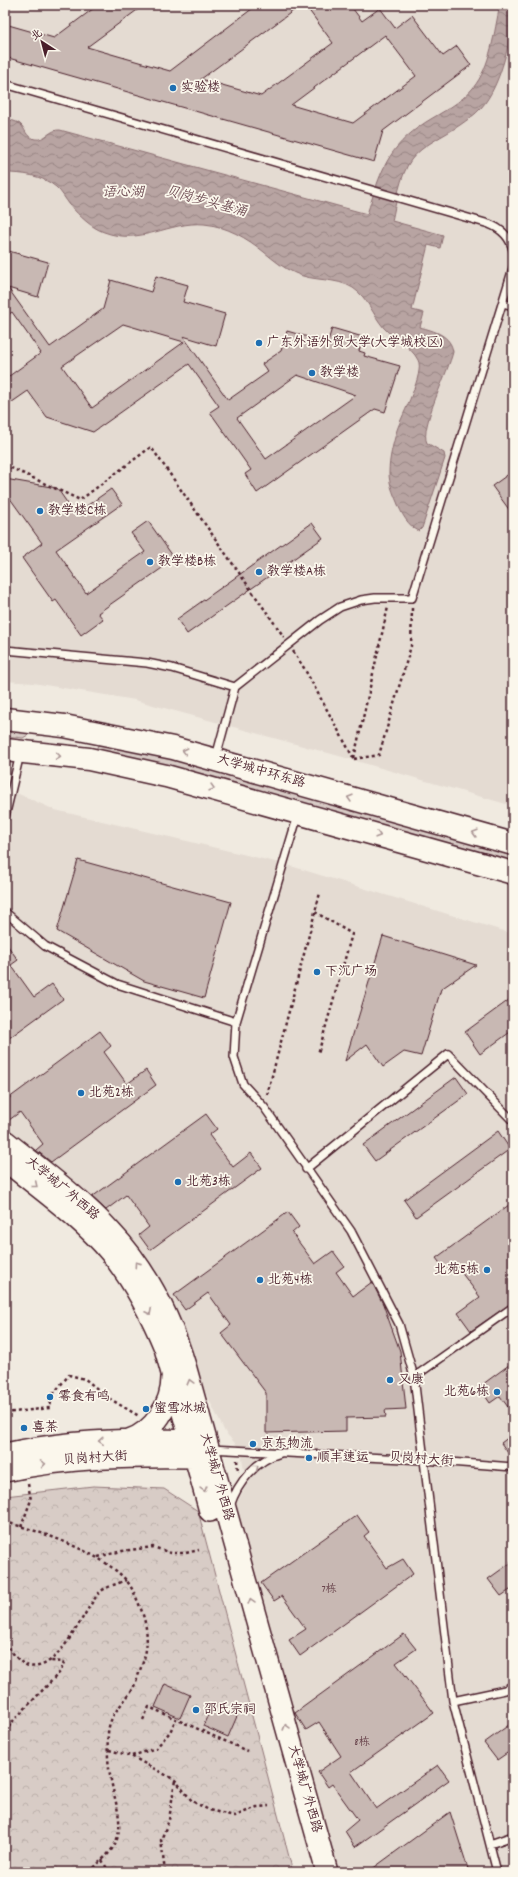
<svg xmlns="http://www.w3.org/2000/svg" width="518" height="1877" viewBox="0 0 518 1877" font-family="Dekko,'LXGW WenKai TC',sans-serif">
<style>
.built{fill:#e4dbd2}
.grass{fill:#d8ccc6;stroke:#917678}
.park{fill:url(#park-crowns);stroke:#917678}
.water{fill:url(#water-waves);stroke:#8c6f72}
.building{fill:#c8b8b3;stroke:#4a1f2b;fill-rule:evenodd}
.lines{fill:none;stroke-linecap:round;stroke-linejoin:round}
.lane-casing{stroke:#4a1f2b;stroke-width:10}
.secondary-casing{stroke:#4a1f2b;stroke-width:24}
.primary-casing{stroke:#4a1f2b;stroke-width:25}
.path{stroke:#4a1f2b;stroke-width:2.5;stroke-dasharray:3 3;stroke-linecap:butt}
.lane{stroke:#fbf7ec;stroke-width:7}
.secondary{stroke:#fbf7ec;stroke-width:21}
.primary{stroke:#fbf7ec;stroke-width:22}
.oneway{stroke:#ab9695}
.poi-dot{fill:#1f6fb2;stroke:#fbf7ec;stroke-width:1.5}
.labels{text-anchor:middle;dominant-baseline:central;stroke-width:3.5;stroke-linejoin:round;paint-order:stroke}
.number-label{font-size:11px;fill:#6a454d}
.poi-label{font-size:13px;fill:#4a1f2b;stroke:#fbf7ec;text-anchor:start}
.street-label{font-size:13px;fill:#4a1f2b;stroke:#fbf7ec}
.water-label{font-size:14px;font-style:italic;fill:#704e55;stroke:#fbf7ec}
</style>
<defs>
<pattern id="park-crowns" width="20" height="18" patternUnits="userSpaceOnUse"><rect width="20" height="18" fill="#d8ccc6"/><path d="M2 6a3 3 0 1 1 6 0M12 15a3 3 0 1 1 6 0" fill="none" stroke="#bbafaa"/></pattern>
<pattern id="water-waves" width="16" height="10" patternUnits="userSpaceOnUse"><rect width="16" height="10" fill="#b8a4a2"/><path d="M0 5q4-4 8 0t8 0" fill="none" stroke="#988584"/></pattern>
</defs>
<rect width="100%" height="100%" fill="#f0eae0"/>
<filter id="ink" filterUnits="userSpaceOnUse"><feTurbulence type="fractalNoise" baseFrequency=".025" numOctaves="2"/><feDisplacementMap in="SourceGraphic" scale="8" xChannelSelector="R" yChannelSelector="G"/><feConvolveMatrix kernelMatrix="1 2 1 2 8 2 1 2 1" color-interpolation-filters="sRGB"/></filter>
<g filter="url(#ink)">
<path class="built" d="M5 5H513V806L339 756 135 700 33 683 5 681Z
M5 788 55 810 284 864 513 934V1872H334L231 1513 246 1486 241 1450 225 1432 141 1263 5 1139Z"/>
<path class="grass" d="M5 727 28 733V735L23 738 5 736Z
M102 744 210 766 513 851V865L96 750 98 745Z"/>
<path class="park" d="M93 1486 164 1489 198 1511 293 1872H5V1496Z"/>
<path class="water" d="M500 5H513C513 34 501 86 481 108 475 115 467 120 460 125 444 136 422 145 411 160 400 175 396 203 392 221L443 235 440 248 428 245 412 310 424 313 420 327C434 331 451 335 453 352 449 370 419 428 427 443L444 453 445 458 422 528 419 531C408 526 401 513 397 502 393 493 389 483 389 473 389 459 393 444 397 430 402 415 425 373 418 360 411 346 394 339 384 328 372 314 369 299 353 288 336 277 313 282 295 273 283 268 274 260 264 252 247 238 226 226 204 224 169 221 141 246 104 232 92 228 79 216 70 205 65 199 62 192 56 187 42 175 22 173 5 173V119C10 120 16 121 20 124 26 129 25 137 35 139 45 141 50 129 60 130L367 214C381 172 386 148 426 122 442 112 461 103 473 88 491 66 494 32 500 5Z"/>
<path class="building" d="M98 5H144L87 47 170 71 257 5H301L201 79 261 96 333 43 305 5H350L362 21 380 8 395 28 412 15 443 56 457 46 471 65 383 131 374 162 5 57V24L54 38ZM385 35 416 76 353 123 291 105Z
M5 250 48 262 38 297 8 288 50 347 103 309 111 280 151 292 156 276 188 285 183 302 225 314 216 346 183 336 228 400 268 372 262 364 281 351 287 331 322 341 323 340 328 341 332 328 363 337 359 351 365 353 364 356 400 366 385 412 375 409 257 493 245 474 251 470 210 412 219 406 189 364 93 432 47 417 28 391 5 407V379L41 353 12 312 5 317ZM123 324 184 342 92 408 62 366ZM297 375 356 395 266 459 237 418Z
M513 471V515L492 486Z
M5 479 57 488 75 514 111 489 122 504 56 550 86 593 145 552 131 533 148 521 175 559 98 613 103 619 81 635 56 600 53 602 22 558 42 543 9 497 5 500Z
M312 523 323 538 187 634 177 619Z
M78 860 231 902 204 998 144 981 57 931Z
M383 936 476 965 441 989 421 1056 404 1052 383 1067 367 1044 345 1061Z
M5 942 18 960 11 965 34 997 52 984 63 999 5 1041Z
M513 997V1030L480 1054 465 1032Z
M100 1031 111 1046 104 1052 127 1084 146 1070 156 1085 51 1162 36 1150 43 1144 20 1112 5 1123V1101Z
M456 1077 468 1094 375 1161 363 1145Z
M206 1114 217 1129 209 1135 233 1167 251 1153 262 1168 150 1250 139 1235 149 1227 126 1195 106 1210 92 1197Z
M498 1131 510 1149 416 1217 404 1200Z
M513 1202V1302L471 1331 458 1313 480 1297 457 1267 448 1274 436 1258Z
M288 1212 299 1227 292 1233 315 1264 333 1251 344 1266 336 1272 353 1296 372 1282 383 1304 400 1351 406 1409 385 1410 386 1417 346 1418V1431L266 1433V1393L221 1333 231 1325 208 1293 185 1310 174 1295Z
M513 1362V1414L500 1396 490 1403 479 1387Z
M513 1434V1460L501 1443Z
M357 1515 369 1532 364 1536 387 1568 403 1559 413 1574 300 1656 289 1640 306 1629 282 1596 274 1601 261 1583Z
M513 1561V1588L501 1596 488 1579Z
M404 1634 416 1649 396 1663 434 1713 351 1772 376 1809 438 1765 449 1780 355 1847 345 1831 358 1820 332 1784 328 1787 318 1772 341 1756 319 1722 306 1730 295 1713Z
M165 1684 190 1695 180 1718 155 1707Z
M213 1703 238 1714 228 1737 203 1726Z
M513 1722V1749L497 1760 484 1743Z
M450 1812 469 1872H368Z"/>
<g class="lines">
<defs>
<path id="lane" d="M5 84 489 224C502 229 510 237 513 250
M503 303 513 306
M5 650 147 663 172 668 235 687
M216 757 235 687 320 620 340 607 361 600 375 598H412L513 268
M5 817 20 754
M295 825 236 1022 234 1057 243 1084 264 1107 351 1231 399 1324 414 1377 453 1701 497 1872
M5 912 45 946 117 984 236 1022
M306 1169 448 1054 513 1121
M414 1377 513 1307
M210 1449 424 1460 513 1467
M230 1506C238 1482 256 1460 281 1453
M453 1701 505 1690 513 1685
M490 1844 513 1836"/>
<path id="secondary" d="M5 1141C41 1170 80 1198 111 1232 148 1271 171 1319 186 1369L327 1872
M5 1160C41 1190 81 1217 111 1253 134 1282 151 1314 165 1348L210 1511
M129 1440C154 1432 172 1404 172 1378
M5 1454C52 1444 100 1440 148 1440 167 1440 185 1439 202 1446
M5 1471C68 1457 131 1456 195 1457L206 1450"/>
<path id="primary" d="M5 719 64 726 173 748 513 844
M5 750 89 759 166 776 513 873"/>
</defs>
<use href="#lane" class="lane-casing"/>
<use href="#secondary" class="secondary-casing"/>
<use href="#primary" class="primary-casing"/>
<path class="path" d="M5 465 80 500 151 447 284 637
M293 651 304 668 354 759
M354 758 388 607
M354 759 379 755 411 646 412 608
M315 912 352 934 318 1054
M267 1095 320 893
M5 1413 50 1408 52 1395 69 1375 85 1379 110 1399 139 1416
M237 1460 238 1472
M5 1522C40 1531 101 1552 126 1580 133 1588 137 1600 141 1609 148 1628 149 1646 142 1665 139 1672 137 1681 133 1688 124 1704 109 1713 108 1734 107 1749 108 1766 111 1780 116 1809 130 1834 104 1858 98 1863 95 1868 88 1872
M21 1527 31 1500 28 1484
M98 1557 122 1551 153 1547 171 1553H186L199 1550
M5 1643C11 1650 19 1664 29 1666 59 1673 82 1613 99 1593 104 1587 118 1584 126 1580
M143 1720 149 1707 247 1751
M5 1732 13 1721 61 1671 64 1662 50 1661
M109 1750 131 1756 175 1780 192 1801 209 1810 235 1816 257 1807 269 1806
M132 1756 156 1748 170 1732 176 1719
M102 1860 109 1872
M165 1872 161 1840 169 1820 175 1780"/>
<use href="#lane" class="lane"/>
<use href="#secondary" class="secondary"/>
<use href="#primary" class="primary"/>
</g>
<defs><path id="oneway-chevron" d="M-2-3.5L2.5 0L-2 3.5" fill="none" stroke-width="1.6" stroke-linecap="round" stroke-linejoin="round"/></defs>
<g class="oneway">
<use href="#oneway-chevron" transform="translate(185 751) rotate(-166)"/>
<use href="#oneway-chevron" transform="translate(58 756) rotate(6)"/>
<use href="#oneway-chevron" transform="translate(212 788) rotate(16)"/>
<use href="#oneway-chevron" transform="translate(350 798) rotate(-164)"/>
<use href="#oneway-chevron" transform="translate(475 833) rotate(-164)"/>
<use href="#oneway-chevron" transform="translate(378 835) rotate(16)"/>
<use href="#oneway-chevron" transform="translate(35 1185) rotate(39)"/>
<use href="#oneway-chevron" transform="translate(137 1264) rotate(-125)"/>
<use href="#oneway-chevron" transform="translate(149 1312) rotate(63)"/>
<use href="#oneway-chevron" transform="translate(190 1382) rotate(-105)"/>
<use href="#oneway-chevron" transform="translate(101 1441) rotate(176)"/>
<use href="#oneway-chevron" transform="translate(43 1464) rotate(-9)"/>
<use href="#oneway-chevron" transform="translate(256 1467) rotate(-39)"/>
<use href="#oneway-chevron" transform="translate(204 1489) rotate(74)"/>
<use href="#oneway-chevron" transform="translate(251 1601) rotate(-106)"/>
<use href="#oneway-chevron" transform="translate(286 1727) rotate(-106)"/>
</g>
</g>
<g class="poi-dot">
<circle cx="173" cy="88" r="4"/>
<circle cx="259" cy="343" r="4"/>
<circle cx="312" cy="373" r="4"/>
<circle cx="40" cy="511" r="4"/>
<circle cx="150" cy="562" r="4"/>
<circle cx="259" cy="572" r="4"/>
<circle cx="317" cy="972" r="4"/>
<circle cx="81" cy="1093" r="4"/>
<circle cx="178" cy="1182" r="4"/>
<circle cx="487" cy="1270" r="4"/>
<circle cx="260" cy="1280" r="4"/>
<circle cx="390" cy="1380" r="4"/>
<circle cx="497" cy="1392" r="4"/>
<circle cx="50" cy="1397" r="4"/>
<circle cx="146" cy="1409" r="4"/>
<circle cx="24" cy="1428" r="4"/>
<circle cx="253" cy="1444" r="4"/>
<circle cx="309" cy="1458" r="4"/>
<circle cx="196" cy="1710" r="4"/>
</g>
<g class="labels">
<g class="number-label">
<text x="329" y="1590">7栋</text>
<text x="362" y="1743">8栋</text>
</g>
<g class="poi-label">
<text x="181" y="88">实验楼</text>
<text x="267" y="343">广东外语外贸大学(大学城校区)</text>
<text x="320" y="373">教学楼</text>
<text x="48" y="511">教学楼C栋</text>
<text x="158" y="562">教学楼B栋</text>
<text x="267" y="572">教学楼A栋</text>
<text x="325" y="972">下沉广场</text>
<text x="89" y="1093">北苑2栋</text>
<text x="186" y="1182">北苑3栋</text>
<text x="479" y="1270" text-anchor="end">北苑5栋</text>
<text x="268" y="1280">北苑4栋</text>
<text x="398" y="1380">又康</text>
<text x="489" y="1392" text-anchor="end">北苑6栋</text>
<text x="58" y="1397">零食有鸣</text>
<text x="154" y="1409">蜜雪冰城</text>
<text x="32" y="1428">喜茶</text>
<text x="261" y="1444">京东物流</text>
<text x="317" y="1458">顺丰速运</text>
<text x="204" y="1710">邵氏宗祠</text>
</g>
<g class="street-label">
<text transform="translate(261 772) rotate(16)">大学城中环东路</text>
<text transform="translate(62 1189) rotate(40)">大学城广外西路</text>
<text transform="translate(95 1459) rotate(-4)">贝岗村大街</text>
<text transform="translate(421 1460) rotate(4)">贝岗村大街</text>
<text transform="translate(216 1477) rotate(74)">大学城广外西路</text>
<text transform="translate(304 1789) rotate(74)">大学城广外西路</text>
</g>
<g class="water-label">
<text x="123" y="193">语心湖</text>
<text transform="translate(206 202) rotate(15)">贝岗步头基涌</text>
</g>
</g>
<rect width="518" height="1877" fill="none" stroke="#fbf7ec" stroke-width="20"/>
<rect x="10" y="10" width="498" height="1857" fill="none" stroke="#4a1f2b" stroke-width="1.5" filter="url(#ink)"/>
<g transform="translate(42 42) rotate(324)" stroke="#fbf7ec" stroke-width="3" paint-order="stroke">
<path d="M0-3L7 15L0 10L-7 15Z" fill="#4a1f2b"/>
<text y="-6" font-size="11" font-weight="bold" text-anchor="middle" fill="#4a1f2b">北</text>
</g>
</svg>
